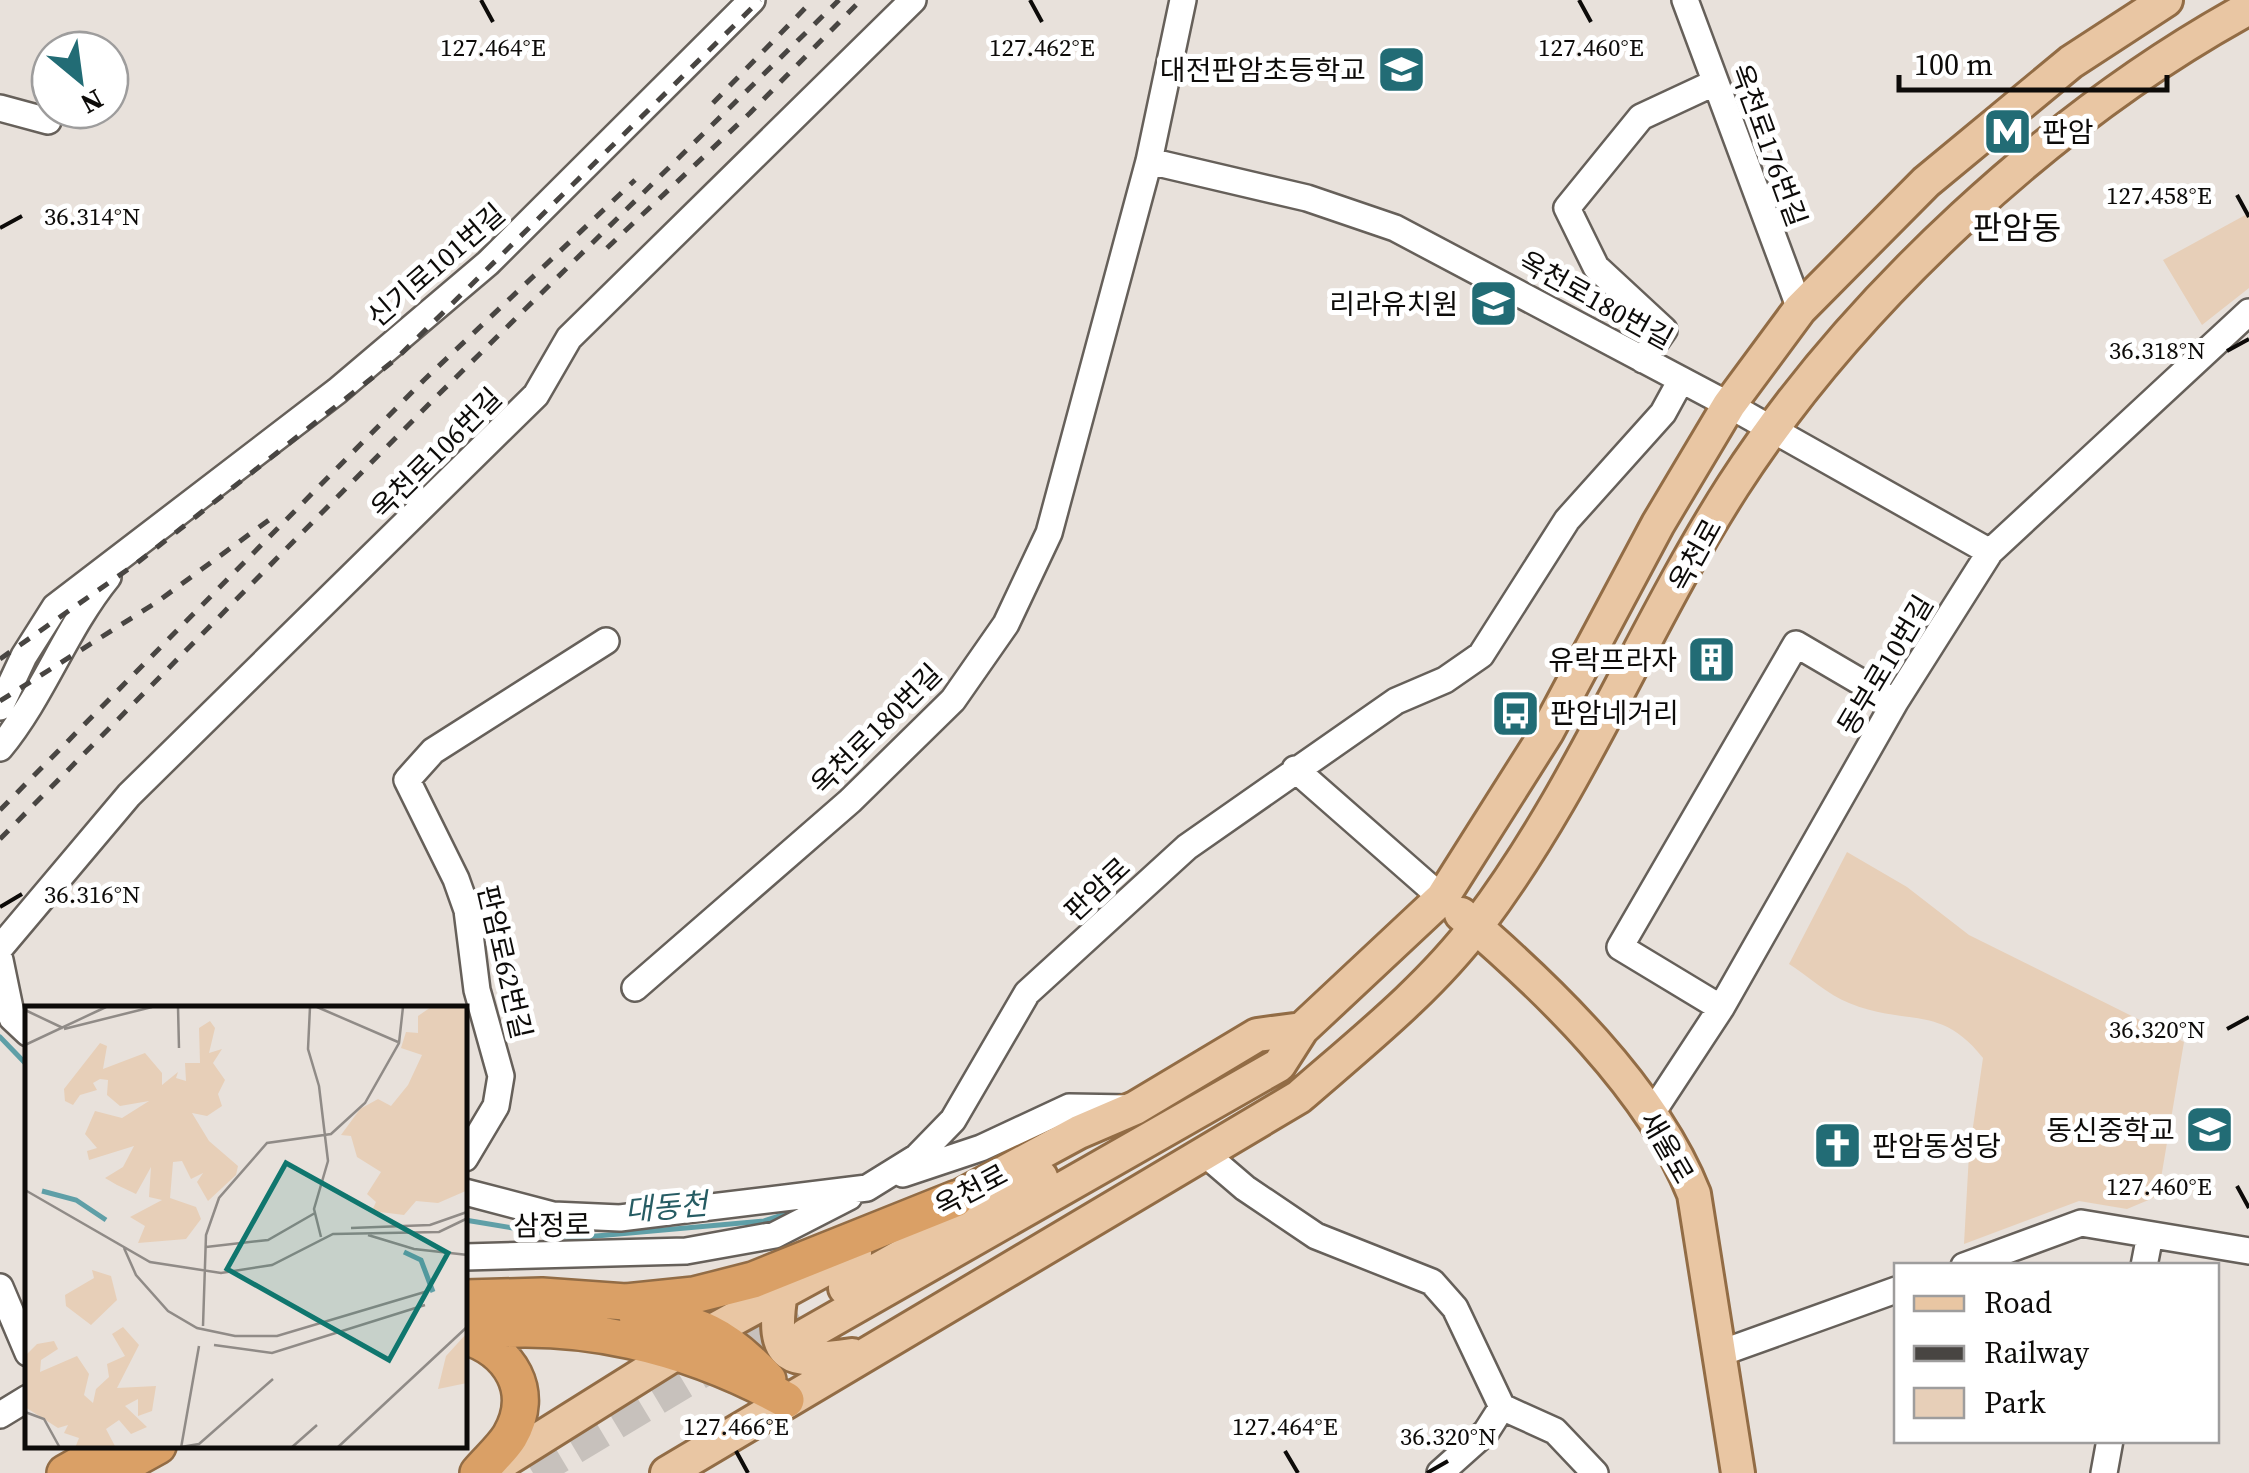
<svg xmlns="http://www.w3.org/2000/svg" width="2249" height="1473" viewBox="0 0 2249 1473" font-family="'Source Serif 4','Noto Sans KR',serif">
<style>
.green{fill:#e7cfb8}
.lines{fill:none;stroke-linecap:round;stroke-linejoin:round}
.stream{stroke:#5f9fa7;stroke-width:5}
.major-tunnel{stroke:#c7c1bc;stroke-width:32;stroke-dasharray:32 16;stroke-linecap:butt}
.minor-casing{stroke:#66605a;stroke-width:30}
.major-casing{stroke:#926c45;stroke-width:38}
.highway-casing{stroke:#926c45;stroke-width:40}
.minor{stroke:#fff;stroke-width:25}
.major{stroke:#e9c6a3;stroke-width:32}
.highway{stroke:#daa066;stroke-width:35}
.rail{stroke:#484542;stroke-width:5;stroke-dasharray:12 12;stroke-linecap:butt}
.ticks{fill:none;stroke:#0d0b09;stroke-width:4}
.labels{text-anchor:middle;dominant-baseline:central;stroke-width:10;stroke-linejoin:round;paint-order:stroke}
.poi-label{font-size:28px;fill:#0d0b09;stroke:#fff;text-anchor:end}
.street-label{font-size:28px;fill:#0d0b09;stroke:#fff}
.water-label{font-size:30px;font-style:italic;fill:#265c63;stroke:#fff}
.quarter-label{font-size:32px;fill:#0d0b09;stroke:#fff}
.inset-river{fill:none;stroke:#5f9fa7;stroke-width:5}
.inset-road{fill:none;stroke:#908b87;stroke-width:2.5}
.view{fill:#0f766e;fill-opacity:0.15;stroke:#0f766e;stroke-width:5}
.inset-edge{fill:none;stroke:#0d0b09;stroke-width:5}
.ticks-label{font-size:25px;text-anchor:middle;fill:#0d0b09;stroke:#fff;stroke-width:10;stroke-linejoin:round;paint-order:stroke}
</style>
<rect width="100%" height="100%" fill="#e8e1db"/>
<path class="green" d="M2249 213V288L2202 325 2163 260Z
M1847 852 1907 887 1969 935 2184 1042 2158 1196 2127 1209 2079 1201 1964 1244 1969 1154 1983 1058C1940 1003 1907 1027 1849 1003 1828 995 1808 976 1789 964Z"/>
<g class="lines">
<path class="stream" d="M0 1037 28 1066
M465 1220 574 1238 764 1221 798 1210"/>
<path class="major-tunnel" d="M533 1473 798 1314"/>
<defs>
<path id="minor" d="M1685 0 1800 309
M0 108 48 121
M1149 161 1307 198 1395 228 1729 405 1990 552
M1643 360 1664 330 1596 267 1567 208 1641 117 1714 83
M0 707 24 656 55 607 337 391 488 263 752 0
M0 748C43 696 65 630 108 577
M1295 769 1442 898
M0 948 129 795 536 395 569 338 913 0
M0 960 12 1018 28 1033
M635 988 850 801 953 700 1006 624 1049 533 1149 161 1183 0
M1721 1008 1620 947 1796 644 1895 702
M1652 1113 1721 1008 1895 702 1990 552 2249 312
M1203 1152 1245 1188 1316 1236 1432 1282 1455 1308 1502 1407
M465 1158 496 1106 501 1076 477 990 467 910 456 879 407 780 433 751 606 641
M903 1174 981 1148 1069 1107 1130 1108
M465 1192 553 1215 620 1218 867 1188 917 1157 953 1120 1027 993 1187 847 1396 701 1445 680 1481 655 1567 520 1663 413 1680 382
M465 1257 686 1251 775 1235 849 1197
M1964 1266 2081 1223 2249 1251
M2144 1266 2150 1235
M0 1287 28 1353
M1718 1354 1896 1290
M1502 1407 1555 1431 1595 1473
M0 1415 28 1398
M1440 1473 1486 1432 1502 1407
M2104 1473 2110 1440"/>
<path id="major" d="M1461 914C1547 988 1652 1088 1694 1194L1738 1473
M933 1211 1079 1132 1135 1108 1257 1035 1302 1029 1442 898 1547 732 1658 524 1729 405 1800 309 1926 182 2071 62 2166 0
M845 1288 1041 1177
M781 1292C770 1361 789 1364 852 1355
M806 1335 1279 1065 1302 1029
M485 1473 710 1332 855 1253
M667 1473 1299 1097C1361 1043 1429 989 1478 924 1581 788 1642 628 1733 486 1853 300 2055 114 2249 8"/>
<path id="highway" d="M465 1298 542 1296 626 1302 694 1295 753 1280 955 1199
M636 1313C700 1324 724 1333 768 1380
M465 1333C576 1318 689 1346 786 1400
M465 1336C510 1350 536 1391 510 1436 502 1449 488 1461 478 1473
M65 1473 113 1446
M109 1473 158 1446"/>
</defs>
<use href="#minor" class="minor-casing"/>
<use href="#major" class="major-casing"/>
<use href="#highway" class="highway-casing"/>
<use href="#minor" class="minor"/>
<use href="#major" class="major"/>
<use href="#highway" class="highway"/>
<path class="rail" d="M713 103 813 0
M607 248 750 113 861 0
M0 659 137 563 396 359 760 0
M0 701 157 602 277 514
M0 810 424 380 635 180
M0 839 437 396 839 0"/>
</g>
<path class="ticks" d="M481 0 493 22M1030 0 1042 22M1579 0 1591 22M2237 195 2249 217M0 228 22 216M2227 351 2249 339M0 907 22 894M2227 1029 2249 1017M2237 1186 2249 1208M736 1451 748 1473M1285 1451 1298 1473M1427 1473 1448 1461"/>
<defs>
<symbol id="school-square" viewBox="-11 -11 22 22"><rect x="-9" y="-9" width="18" height="18" rx="4" fill="#226c75" stroke="#fff"/><path d="M0-5L7-2L0 1L-7-2ZM-4 1L0 2.5L4 1V4Q0 6-4 4Z" fill="#fff"/></symbol>
<symbol id="metro-square" viewBox="-11 -11 22 22"><rect x="-9" y="-9" width="18" height="18" rx="4" fill="#226c75" stroke="#fff"/><path d="M-5.5 5V-5H-3L0 0L3-5H5.5V5H3V-.5L0 4L-3-.5V5Z" fill="#fff"/></symbol>
<symbol id="building-square" viewBox="-11 -11 22 22"><rect x="-9" y="-9" width="18" height="18" rx="4" fill="#226c75" stroke="#fff"/><path d="M-4-6H4V6H1V3H-1V6H-4ZM-2.5-4.3h1.7v1.8h-1.7ZM.8-4.3h1.7v1.8H.8ZM-2.5-1h1.7V.8h-1.7ZM.8-1h1.7V.8H.8Z" fill="#fff"/></symbol>
<symbol id="bus-square" viewBox="-11 -11 22 22"><rect x="-9" y="-9" width="18" height="18" rx="4" fill="#226c75" stroke="#fff"/><path d="M-5-6H5V4H4V6H2V4H-2V6H-4V4H-5ZM-3.5-4V0h7V-4ZM-3.5 1.2v1.5H-2V1.2ZM2 1.2v1.5H3.5V1.2Z" fill="#fff"/></symbol>
<symbol id="church-square" viewBox="-11 -11 22 22"><rect x="-9" y="-9" width="18" height="18" rx="4" fill="#226c75" stroke="#fff"/><path d="M-1.2-6h2.4v3.5h3.3v2.4h-3.3V6h-2.4V-.1h-3.3v-2.4h3.3Z" fill="#fff"/></symbol>
</defs>
<g fill-rule="evenodd">
<use href="#school-square" x="1374" y="42" width="55" height="55"/>
<use href="#metro-square" x="1980" y="104" width="55" height="55"/>
<use href="#school-square" x="1466" y="276" width="55" height="55"/>
<use href="#building-square" x="1684" y="632" width="55" height="55"/>
<use href="#bus-square" x="1488" y="686" width="55" height="55"/>
<use href="#school-square" x="2182" y="1102" width="55" height="55"/>
<use href="#church-square" x="1810" y="1118" width="55" height="55"/>
</g>
<g class="labels">
<g class="poi-label">
<text x="1366" y="70">대전판암초등학교</text>
<text x="2042" y="132" text-anchor="start">판암</text>
<text x="1458" y="304">리라유치원</text>
<text x="1677" y="660">유락프라자</text>
<text x="1550" y="713" text-anchor="start">판암네거리</text>
<text x="2175" y="1130">동신중학교</text>
<text x="1872" y="1146" text-anchor="start">판암동성당</text>
</g>
<g class="street-label">
<text transform="translate(1769 145) rotate(70)">옥천로176번길</text>
<text transform="translate(436 265) rotate(-41)">신기로101번길</text>
<text transform="translate(1596 300) rotate(29)">옥천로180번길</text>
<text transform="translate(436 453) rotate(-45)">옥천로106번길</text>
<text transform="translate(1695 555) rotate(-61)">옥천로</text>
<text transform="translate(1885 665) rotate(-59)">동부로10번길</text>
<text transform="translate(876 729) rotate(-45)">옥천로180번길</text>
<text transform="translate(1097 889) rotate(-43)">판암로</text>
<text transform="translate(505 962) rotate(77)">판암로62번길</text>
<text transform="translate(1667 1147) rotate(60)">새울로</text>
<text transform="translate(971 1190) rotate(-28)">옥천로</text>
<text transform="translate(552 1225) rotate(-1)">삼정로</text>
</g>
<g class="water-label">
<text transform="translate(666 1207) rotate(-5)">대동천</text>
</g>
<g class="quarter-label">
<text x="2017" y="228">판암동</text>
</g>
</g>
<g transform="translate(25 1006)">
<rect width="442" height="442" fill="#e8e1db"/>
<path d="M406 1H442L443 184 413 197 391 195 379 209 347 205 351 196 342 188 356 166 332 151 326 130 316 129 335 103 353 93 366 100 383 79 397 49 376 42 381 26 393 27V10ZM185 15 190 22 184 47 197 43 188 57 200 74 193 88 197 100 182 110 167 107 184 135 213 160 211 169 183 195 172 176 178 167 166 173 157 155 148 156 145 192 171 201 176 213 161 233 113 237 120 220 105 211 137 194 124 191 126 161 111 188 92 179 80 172 98 161 109 140 64 154 62 145 72 142 60 128 70 105 97 112 124 95 95 100 82 89 83 74 75 73 68 77 72 84 55 89 48 99 40 95 39 83 75 37 82 40 78 63 120 47 137 67V79L153 66 151 72 161 75 160 57H175L174 22ZM67 264 86 270 92 294 66 319 41 300 40 289 69 272ZM98 321 114 339 92 382 131 380 127 405 113 410V393L100 400 122 421 106 428 94 414 81 423 91 442H50L54 432 39 427 43 419 33 422 0 401V350L12 338 29 335 33 343 16 354 15 366 52 350 64 368 59 389 68 397 71 383 84 371 82 358 100 350 87 328ZM442 327V377L413 383 421 350Z" fill="#e7cfb8"/>
<path class="inset-river" d="M17 185 51 194 81 214M379 246 396 254 408 286"/>
<path class="inset-road" d="M153 1 154 42M285 1 283 43 294 80M292 1 373 36M0 4 38 22M39 23 127 1M0 39 81 1M294 80 303 155 289 203 296 231M0 184 125 256 196 267 247 259 308 228 414 226 443 212M326 222 405 219 442 206M343 229 389 243 443 249M181 241 243 234 290 207M99 242 111 269 143 305 172 322 210 330H252L403 285M178 320 181 229 194 192 242 137 306 128 340 97 374 37 378 1M189 339 247 347 400 299M0 406 19 413 35 442M156 441 174 438 248 373M156 442 174 340M266 442 292 419M312 442 443 320"/>
<path class="view" d="M261 157 423 247 364 354 202 263Z"/>
<rect width="442" height="442" class="inset-edge"/>
</g>
<g class="ticks-label">
<text x="493" y="56">127.464°E</text>
<text x="1042" y="56">127.462°E</text>
<text x="1591" y="56">127.460°E</text>
<text x="2159" y="204">127.458°E</text>
<text x="92" y="225">36.314°N</text>
<text x="2157" y="359">36.318°N</text>
<text x="92" y="903">36.316°N</text>
<text x="2157" y="1038">36.320°N</text>
<text x="2159" y="1195">127.460°E</text>
<text x="736" y="1435">127.466°E</text>
<text x="1285" y="1435">127.464°E</text>
<text x="1448" y="1445">36.320°N</text>
</g>
<rect x="1894" y="1263" width="325" height="180" fill="#ffffff" stroke="#9e9d9d" stroke-width="2.5"/>
<rect x="1914" y="1296" width="50" height="15" fill="#e9c6a3" stroke="#9e9d9d" stroke-width="2.5"/>
<text x="1984" y="1313" font-size="30" fill="#0d0b09">Road</text>
<rect x="1914" y="1346" width="50" height="15" fill="#484542" stroke="#9e9d9d" stroke-width="2.5"/>
<text x="1984" y="1363" font-size="30" fill="#0d0b09">Railway</text>
<rect x="1914" y="1388" width="50" height="30" fill="#e7cfb8" stroke="#9e9d9d" stroke-width="2.5"/>
<text x="1984" y="1413" font-size="30" fill="#0d0b09">Park</text>
<g transform="translate(80 80) rotate(151)"><circle r="48" fill="#ffffff" stroke="#9e9d9d" stroke-width="2.5"/>
<path d="M0-8L18 38L0 25L-18 38Z" fill="#226c75"/>
<text y="-15" font-size="28" font-weight="bold" text-anchor="middle" fill="#0d0b09">N</text>
</g>
<path d="M1899 75v15h268v-15" fill="none" stroke="#0d0b09" stroke-width="5"/>
<text x="1914" y="75" font-size="30" fill="#0d0b09" stroke="#ffffff" stroke-width="8" paint-order="stroke">100 m</text>
</svg>
